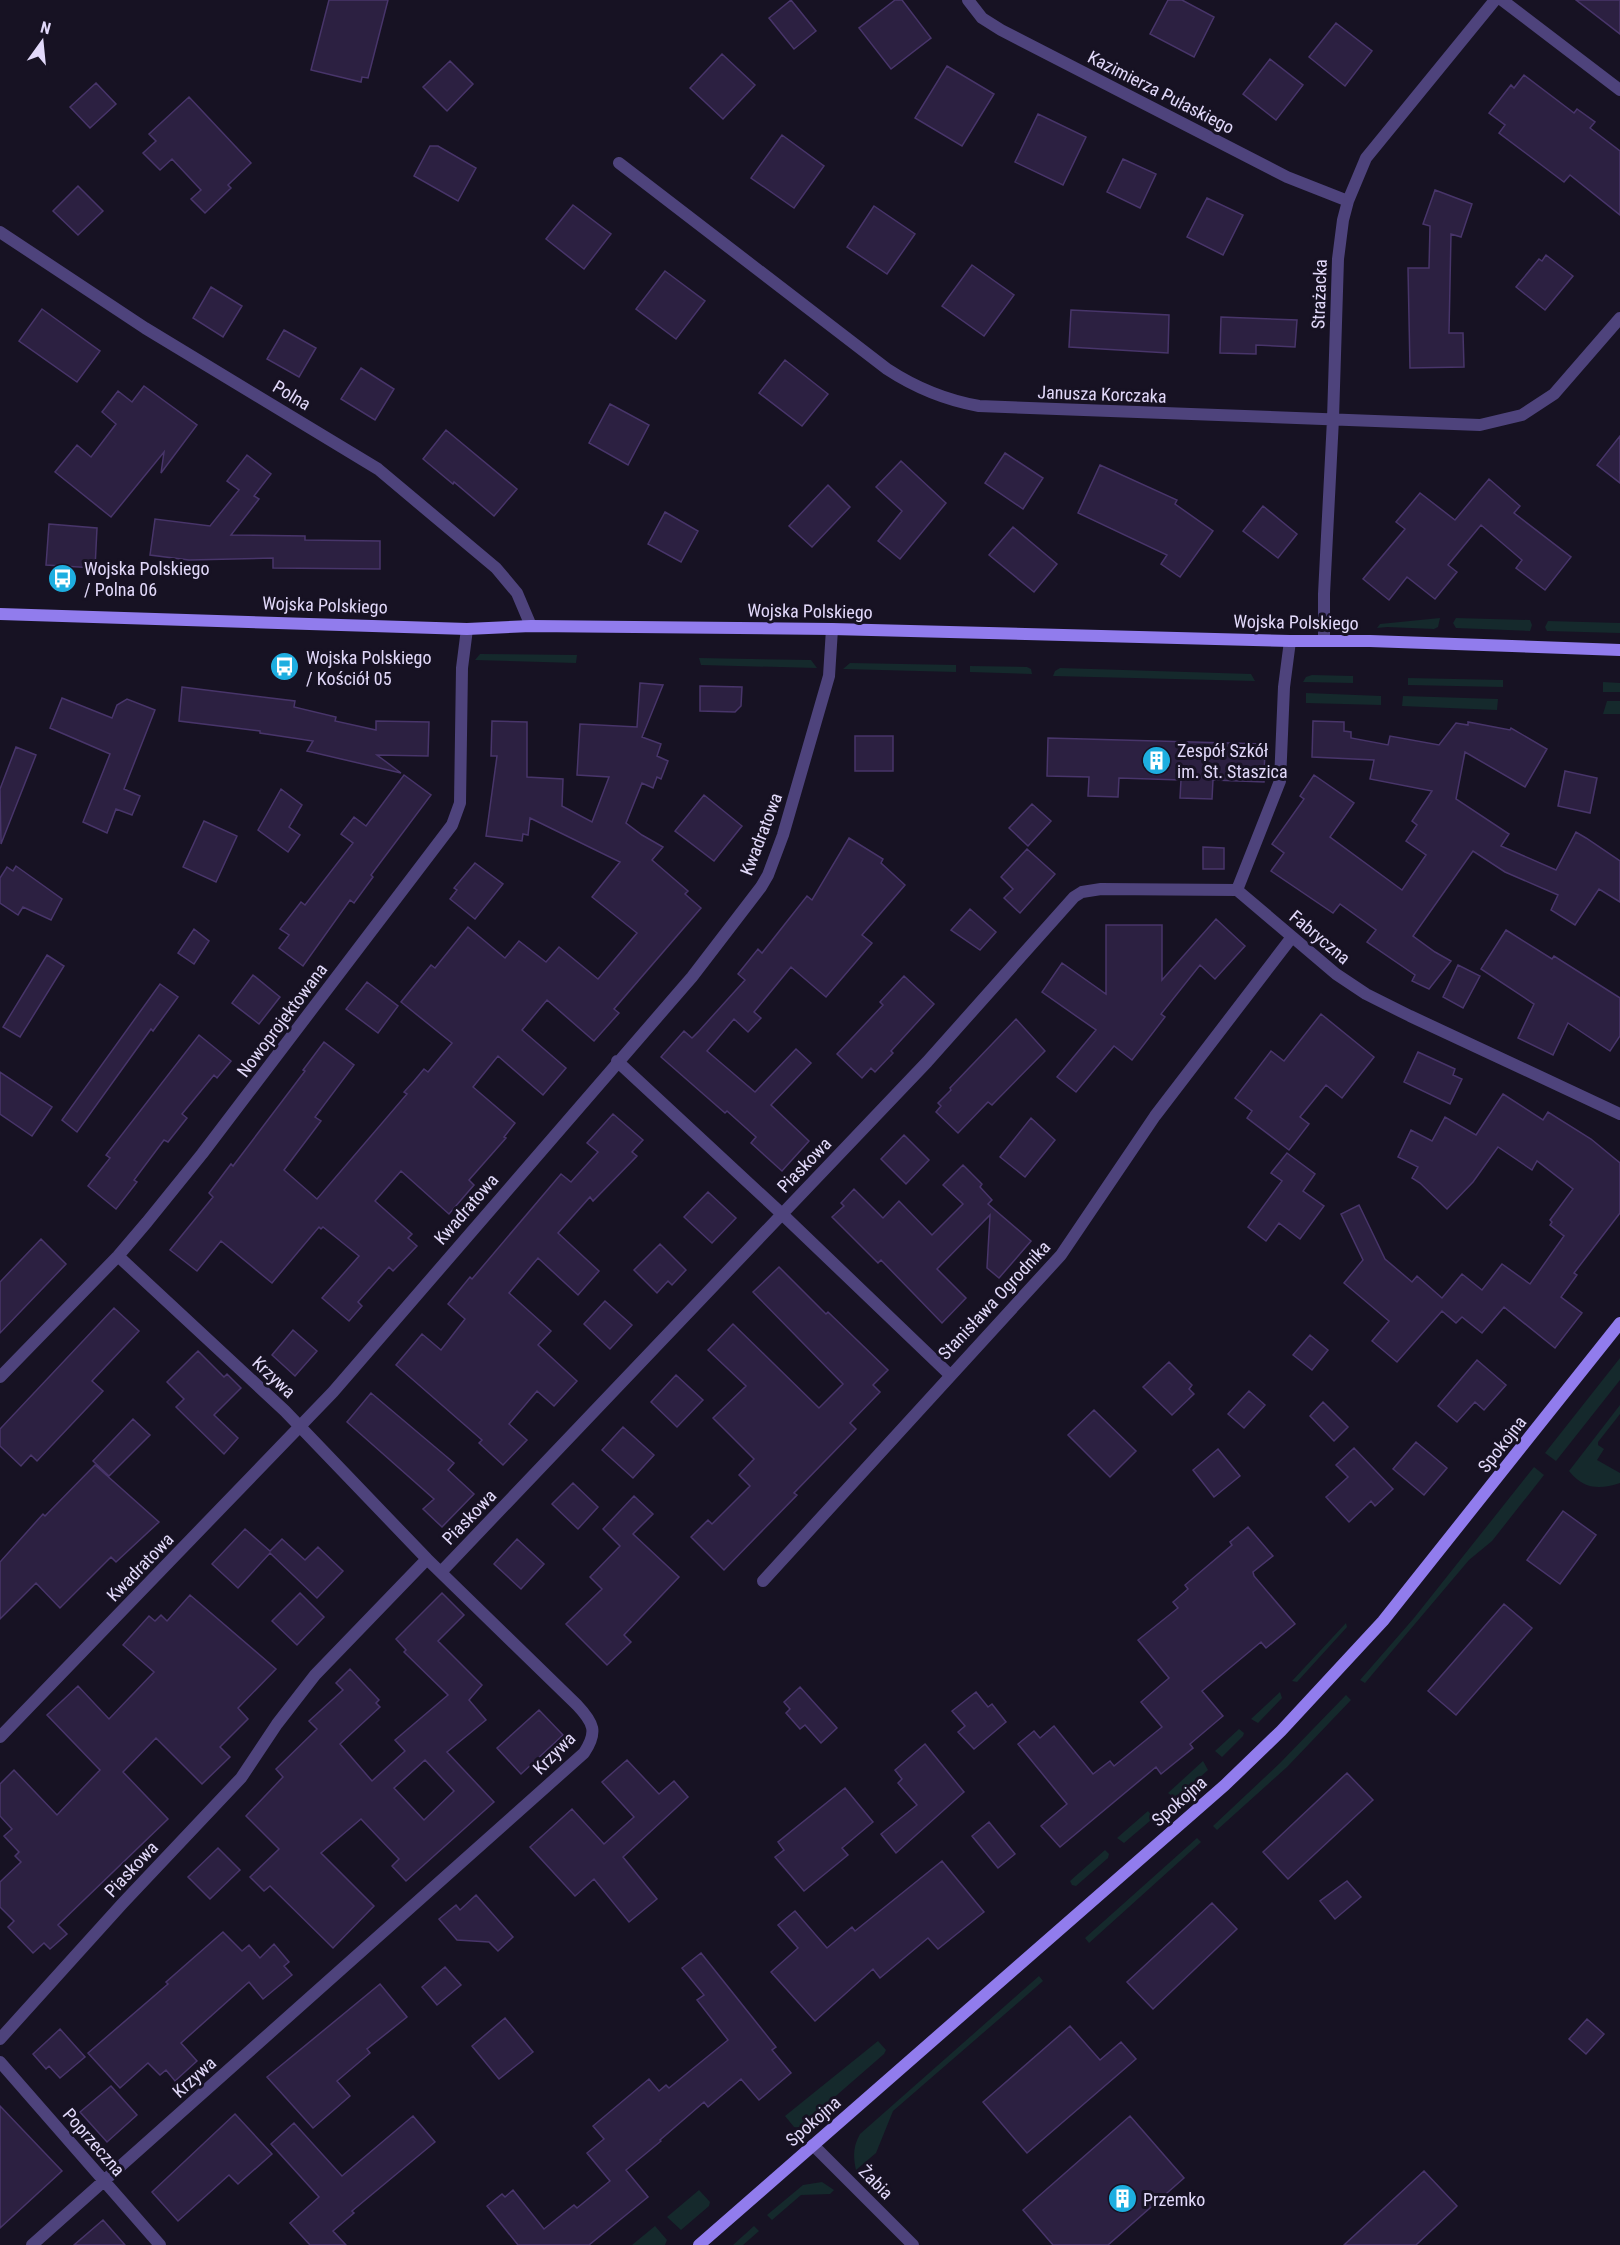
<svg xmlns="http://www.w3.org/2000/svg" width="1620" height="2245" viewBox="0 0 1620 2245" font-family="'Roboto Condensed',sans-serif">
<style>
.green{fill:#15292c}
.building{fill:#2c2041;stroke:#48356a;stroke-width:1.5;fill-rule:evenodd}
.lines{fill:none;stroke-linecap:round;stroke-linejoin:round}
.street{stroke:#4e437c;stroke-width:12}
.secondary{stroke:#917ced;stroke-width:12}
.labels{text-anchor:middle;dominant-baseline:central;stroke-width:6;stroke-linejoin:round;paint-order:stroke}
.street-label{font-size:18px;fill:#e2d9fa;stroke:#171223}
.poi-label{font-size:18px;fill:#e2d9fa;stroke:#171223;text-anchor:start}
</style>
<rect width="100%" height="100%" fill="#171223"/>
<path class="green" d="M1440 618 1438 627 1434 629 1387 627 1377 628 1380 624Z
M1456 618 1530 620 1532 625 1530 631 1456 628 1453 623Z
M1548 621 1620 623V633L1547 631 1545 627Z
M480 654 577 655 576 663 475 660Z
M699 658 811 660 817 668 701 665Z
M850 663 956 665V672L843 669Z
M970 666 1027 667 1031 669 1032 674 970 672Z
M1060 668 1251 674 1255 681 1053 676 1055 671Z
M1312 675 1353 676V683L1303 682 1306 677Z
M1408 678 1503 680V687L1408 685Z
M1603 682 1620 683V692H1603Z
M1306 693 1381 696V705L1306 703Z
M1403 696 1498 699 1497 710 1402 706Z
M1607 701H1620V714H1603Z
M1620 1358V1380L1556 1461 1545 1453Z
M1620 1405V1414L1598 1442V1445L1604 1449 1597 1460 1620 1473V1483C1599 1490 1583 1489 1569 1471Z
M1534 1467 1544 1475 1492 1541 1469 1560 1365 1683 1360 1680 1414 1618Z
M1346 1623 1347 1627 1297 1682 1292 1681Z
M1280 1692 1282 1698 1258 1723 1251 1719Z
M1346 1695 1351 1700 1287 1767 1217 1830 1213 1826 1280 1763Z
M1239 1729 1244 1733 1243 1736 1222 1757 1215 1751Z
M1203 1761 1208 1770 1176 1799 1168 1793Z
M1148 1811 1152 1816 1151 1820 1124 1843 1117 1838Z
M1197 1838 1201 1842 1089 1943 1085 1938Z
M1105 1850 1109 1854 1108 1858 1076 1886 1072 1885 1070 1881Z
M1039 1976 1043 1981 893 2111 876 2153 856 2170C853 2157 853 2146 860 2134Z
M878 2041 886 2050 884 2054 799 2128 794 2127 785 2116Z
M822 2182 834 2190 830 2194 801 2195 772 2220 767 2215 803 2185Z
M699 2190 710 2202 709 2206 681 2230 667 2217Z
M655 2226 667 2240 665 2245H632Z
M754 2226 759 2231 743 2245H733Z"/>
<path class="building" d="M329 0H388L368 78 362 77 361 82 311 70Z
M791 0 816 31 794 49 769 18Z
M895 0H902L931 38 891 69 859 28Z
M1168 0H1182L1214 17 1194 57 1150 34Z
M1576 0H1620V34Z
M1336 23 1372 51 1345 86 1309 57Z
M722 54 755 85 723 119 690 88Z
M1270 59 1303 85 1276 120 1243 94Z
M450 61 473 84 447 111 423 87Z
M947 66 994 94 962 146 915 118Z
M1524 75 1574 113 1577 109 1595 122 1590 128 1620 151V215L1570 175 1564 182 1499 133 1505 125 1489 113 1511 85 1514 88Z
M96 83 116 104 90 128 70 107Z
M189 97 251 163 228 185 231 188 205 213 191 199 201 190 172 159 160 170 143 153 156 141 149 134Z
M1038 114 1086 137 1063 185 1015 162Z
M782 135 824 166 794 208 751 178Z
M430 146H438L476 168 458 201 414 176Z
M1123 159 1156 174 1140 208 1107 192Z
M78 186 103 211 78 235 53 211Z
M1435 190 1472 204 1461 237 1451 234 1449 333H1463L1464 367 1410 368 1408 268H1429L1430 226 1423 224Z
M1207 198 1243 215 1223 255 1187 237Z
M573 205 611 234 584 269 546 239Z
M874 206 915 234 887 274 847 247Z
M1546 255 1573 276 1545 310 1516 287 1539 259 1542 261Z
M972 265 1014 295 984 336 942 306Z
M665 271 705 301 676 339 636 309Z
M211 287 242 306 223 337 193 318Z
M42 309 100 351 77 382 19 341Z
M1071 310 1169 315 1168 353 1069 347Z
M1221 317 1297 320 1295 347 1256 345V354L1220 353Z
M284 330 316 348 299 377 267 359Z
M785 360 828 394 802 426 759 393Z
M361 368 394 389 375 420 341 399Z
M144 386 197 425 161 473 164 452 111 517 55 472 77 445 91 457 116 424 102 412 118 391 132 402Z
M610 404 649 425 628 465 589 443Z
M446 430 517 489 494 516 454 482 453 484 423 459Z
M1620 436V483L1597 465Z
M1005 453 1043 478 1023 509 985 483Z
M247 455 271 474 254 496 259 499 231 535 305 536V540L380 541V569L273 568V558L189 560 150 555 155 519 210 526 239 490 227 481Z
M901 461 946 503 900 559 878 541 902 511 876 487Z
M1100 465 1177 500 1175 504 1213 531 1180 577 1161 564 1167 555 1078 513Z
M1489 479 1520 506 1514 513 1571 557 1545 590 1516 568 1522 560 1481 525 1448 565 1457 572 1435 599 1407 577 1389 600 1363 579 1405 529 1396 522 1420 493 1455 520Z
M828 485 850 507 812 547 789 526Z
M1263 506 1297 534 1278 558 1243 531Z
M665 512 698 531 681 562 648 544Z
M49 524 97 528 95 568 46 565Z
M1013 527 1057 564 1034 592 989 555Z
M640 683 663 685 642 737 661 744 657 756 668 761 661 779 657 777 653 788 642 783 626 823 642 835 663 847 652 860 688 891 685 894 701 908 614 1009 619 1013 594 1041 547 1000 522 1030 566 1068 543 1095 498 1056 473 1087 515 1123 504 1137 506 1138 469 1180 474 1185 449 1214 401 1171 375 1201 412 1234 408 1238 417 1246 393 1271 389 1267 358 1302 362 1306 349 1321 322 1298 359 1256 323 1227 321 1229 319 1227 272 1283 221 1241 197 1271 170 1250 213 1197 209 1193 231 1164 233 1166 305 1071 303 1070 324 1042 354 1065 315 1117 321 1121 284 1170 317 1199 407 1094 404 1092 414 1081 424 1069 428 1072 452 1043 401 1002 431 965 435 968 468 927 505 958 519 941 546 962 559 947 598 979 637 933 592 897 620 862 530 818 528 835 523 834 522 841 486 836 497 756H491L492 721 527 722V777L563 779 562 806 592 822 609 777 577 775 580 724 637 727Z
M700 686 742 687 741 706 735 712 700 711Z
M182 687 295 701 294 707 336 717 335 721 376 730V721L429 722 428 756 377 755 401 773 307 751 313 741 260 733V731L179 721Z
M62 698 112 718 117 705 127 699 155 710 124 789 140 796 132 815 116 809 107 833 83 822 110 754 50 728Z
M1313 721 1344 722V731L1351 732V738L1388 745 1390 736 1439 745 1456 723 1468 725V722L1510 730 1511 728 1547 749 1525 787 1465 752 1456 799 1509 834 1501 846 1556 870 1576 832 1586 838 1620 861V902L1599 889 1575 925 1551 910 1558 895 1505 872 1473 851 1413 936 1435 952 1451 961 1429 989 1412 981 1415 975 1367 942 1376 930 1340 904 1333 913 1271 871 1284 853 1272 844 1304 799 1300 796 1314 775 1354 803 1330 837 1402 890 1426 855 1406 841 1417 825 1412 821 1432 791 1370 779 1374 760 1312 757Z
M855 736H893V771H855Z
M1048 738 1265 744 1264 782 1213 780 1212 799 1180 798 1181 780 1119 778 1118 797 1088 796 1089 777 1047 776Z
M16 747 36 755 1 844 0 789Z
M1565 771 1597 778 1590 813 1558 806Z
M404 775 431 795 371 875 373 877 354 903 350 900 303 966 279 948 289 935 280 929 301 902 305 905 353 843 341 834 354 817 366 826Z
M281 789 302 805 289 827 300 835 288 852 258 830Z
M704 795 742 826 714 861 675 831Z
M1032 804 1051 821 1028 846 1009 828Z
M204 821 237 836 216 882 183 867Z
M849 838 883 859 881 863 905 885 862 935 872 943 826 997 791 967 754 1012 761 1018 748 1032 734 1019 707 1051 755 1092 796 1049 811 1063 771 1105 809 1141 782 1171 751 1143 756 1137 727 1111 725 1113 661 1057 684 1031 692 1038 699 1031 745 980 738 974 758 949 762 953 807 896 812 900Z
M1203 847 1224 848V869H1203Z
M1027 849 1055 874 1020 913 1004 898 1013 889 1001 877Z
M475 863 503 884 475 919 450 899 457 890 454 888Z
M16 866 62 899 51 920 23 907 18 915 0 903V878L7 867 13 871Z
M970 909 996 932 980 950 951 930Z
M1216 919 1245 946 1215 979 1200 965 1161 1014 1165 1017 1132 1060 1114 1046 1076 1092 1057 1077 1096 1030 1042 992 1062 963 1106 994V925H1162V980Z
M194 929 209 941 194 964 178 953Z
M1506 930 1552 959 1554 956 1620 998V1036L1610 1051 1568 1023 1553 1055 1518 1038 1534 1004 1481 969Z
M47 955 64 966 20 1037 3 1027Z
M1458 965 1480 976 1463 1008 1443 997Z
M253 975 280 997 259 1024 232 1003Z
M904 976 934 1004 891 1051 893 1053 875 1072 871 1068 862 1078 837 1054 883 1005 880 1002Z
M367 982 398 1006 378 1033 346 1009Z
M160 984 178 997 153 1031 151 1029 77 1132 62 1120Z
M1321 1014 1374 1057 1342 1098 1326 1085 1300 1117 1309 1124 1289 1150 1247 1118 1252 1111 1235 1098 1271 1051 1284 1061Z
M1016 1019 1045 1051 992 1105 988 1102 958 1133 936 1112 941 1106 938 1103 951 1090 950 1088Z
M199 1035 231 1061 217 1078 214 1075 182 1114 187 1118 168 1142 164 1140 134 1180 137 1182 116 1209 88 1186 110 1158 106 1155Z
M1418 1052 1455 1069 1453 1075 1462 1079 1450 1104 1404 1082Z
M0 1072 52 1107 32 1136 0 1114Z
M1503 1094 1543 1120 1548 1112 1591 1139 1620 1163V1213L1574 1273 1577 1275 1561 1297 1582 1313 1555 1348 1504 1307 1482 1333 1462 1317 1456 1323 1442 1311 1397 1362 1372 1341 1389 1321 1344 1283 1363 1260 1341 1214 1359 1205 1385 1259 1412 1282 1417 1276 1442 1298 1462 1274 1482 1290 1502 1264 1530 1284 1564 1236 1550 1225 1552 1222 1550 1220 1573 1189 1537 1161 1532 1170 1498 1147 1473 1182 1447 1209 1420 1183 1412 1178 1418 1167 1398 1157 1411 1130 1432 1141 1445 1117 1476 1135Z
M613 1114 643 1140 632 1152 637 1156 593 1201 590 1197 558 1233 599 1271 578 1295 538 1258 509 1293 551 1331 538 1345 577 1381 554 1406 537 1391 509 1424 527 1440 503 1465 479 1443 482 1440 396 1365 422 1334 441 1350 465 1319 448 1304 470 1277 472 1279 561 1174 571 1182 598 1152 587 1143Z
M1031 1118 1055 1140 1025 1177 1000 1157Z
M904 1135 929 1160 906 1184 881 1159Z
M1287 1153 1315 1174 1303 1191 1324 1206 1300 1239 1279 1223 1266 1241 1248 1227 1282 1181 1271 1173Z
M963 1165 982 1184 980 1187 992 1200 988 1204 1031 1241 999 1278 987 1268 990 1215 937 1269 966 1298 942 1323 881 1260 878 1263 832 1217 844 1206 841 1203 854 1189 883 1218 899 1201 932 1235 963 1204 943 1185Z
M708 1192 736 1218 712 1243 684 1217Z
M41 1239 66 1264 0 1333V1282Z
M660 1244 686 1270 672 1285 668 1281 657 1293 634 1270Z
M779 1267 826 1314 828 1312 888 1370 873 1385 880 1392 850 1423 856 1429 794 1493 797 1495 724 1570 691 1537 708 1520 712 1524 750 1486 739 1475 754 1459 713 1418 746 1386 708 1350 733 1324 819 1408 843 1384 753 1292Z
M605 1301 632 1325 610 1349 584 1324Z
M114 1308 139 1331 92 1381 103 1391 37 1461 31 1455 21 1466 0 1446V1429Z
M293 1330 317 1351 295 1376 272 1355Z
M1310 1335 1328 1350 1312 1370 1293 1355Z
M198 1351 224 1377 227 1374 241 1388 214 1415 238 1438 224 1454 176 1407 184 1399 167 1382Z
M1477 1360 1506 1385 1484 1410 1475 1402 1457 1422 1438 1406Z
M1169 1362 1192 1385 1189 1389 1194 1394 1172 1415 1143 1387Z
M676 1375 703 1400 677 1427 651 1402Z
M1249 1391 1265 1405 1244 1428 1228 1414Z
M371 1393 454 1463 448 1470 474 1494 442 1527 423 1509 434 1499 347 1422Z
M1323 1402 1348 1427 1334 1441 1310 1416Z
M1094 1410 1136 1451 1110 1477 1068 1435Z
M133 1419 150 1435 109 1476 93 1461Z
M623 1427 654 1455 633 1478 602 1450Z
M1416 1442 1447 1468 1424 1495 1393 1469Z
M1354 1448 1393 1489 1375 1506 1371 1501 1349 1522 1326 1497 1348 1477 1336 1465Z
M1218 1449 1240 1476 1214 1497 1193 1470Z
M95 1465 159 1522 116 1562 111 1557 60 1608 36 1583 0 1619V1562L43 1514 45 1516Z
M573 1483 598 1507 578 1529 552 1504Z
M634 1496 653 1514 633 1534 679 1577 624 1635 631 1642 607 1665 566 1624 602 1589 590 1577 620 1546 603 1529Z
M1563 1511 1596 1535 1560 1584 1527 1560Z
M1248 1527 1273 1556 1253 1572 1254 1576 1295 1624 1266 1648 1261 1642 1202 1691 1223 1716 1190 1744 1193 1748 1161 1774 1156 1767 1060 1847 1041 1826 1067 1804 1018 1744 1034 1731 1040 1738 1054 1726 1093 1774 1110 1761 1114 1766 1162 1727 1141 1702 1169 1678 1138 1640 1178 1608 1173 1602 1188 1589 1185 1585 1232 1545 1230 1542Z
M245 1529 270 1551 282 1539 305 1560 318 1547 343 1571 317 1598 270 1553 238 1588 212 1564Z
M517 1539 544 1564 521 1589 494 1564Z
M300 1593 324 1617 297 1645 272 1621Z
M442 1593 464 1615 438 1641 482 1685 469 1700 486 1720 447 1752 494 1802 406 1881 392 1866 399 1859 361 1819 321 1853 374 1906 333 1948 270 1886 264 1891 250 1877 279 1849 246 1816 283 1777 276 1769 317 1729 309 1721 343 1690 336 1683 350 1669 379 1700 376 1703 380 1707 340 1744 372 1781 405 1751 395 1740 448 1695 404 1652 406 1650 396 1639ZM425 1760 454 1791 424 1820 394 1788Z
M190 1595 276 1669 238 1708 248 1719 220 1747 230 1757 202 1784 156 1738 123 1772 168 1819 58 1925 67 1934 50 1949 44 1943 33 1953 8 1927 14 1921 0 1907V1882L21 1862 15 1856 19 1852 4 1836 12 1829 0 1816V1784L14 1770 57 1815 100 1770 47 1715 78 1686 109 1719 154 1672 123 1645 149 1616 155 1621 161 1615 167 1621Z
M1504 1604 1532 1628 1456 1715 1428 1691Z
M800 1687 837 1728 821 1743 805 1725 800 1729 786 1713 790 1709 784 1702Z
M976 1692 988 1707 992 1704 1006 1722 974 1749 958 1732 965 1726 952 1711Z
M539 1710 563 1735 521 1774 497 1748Z
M925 1744 964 1792 896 1853 881 1834 917 1805 898 1783 902 1779 895 1770Z
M627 1760 659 1794 674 1781 688 1797 623 1857 657 1899 629 1922 594 1879 575 1896 530 1847 572 1809 604 1844 634 1817 602 1782Z
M1347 1773 1373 1800 1288 1879 1263 1852Z
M845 1788 873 1822 842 1848 848 1855 804 1891 775 1857 784 1850 778 1842Z
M989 1822 1015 1854 998 1868 972 1836Z
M218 1848 240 1870 210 1899 188 1877Z
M942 1861 984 1912 938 1949 928 1938 880 1978 873 1969 815 2021 771 1972 798 1948 778 1925 795 1911 827 1948 852 1927 855 1931Z
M1347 1881 1361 1897 1335 1919 1320 1901Z
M476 1895 513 1937 498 1951 489 1942 457 1940 439 1919 456 1905 460 1910Z
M1212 1903 1237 1929 1153 2009 1127 1982Z
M223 1932 242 1951 249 1945 260 1958 274 1944 289 1962 284 1966 292 1975 263 1999 249 1982 181 2043 197 2061 175 2081 166 2070 160 2075 148 2063 120 2088 88 2053 168 1984 166 1982Z
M701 1953 776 2047 772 2050 791 2073 759 2100 741 2079 708 2107 704 2102 660 2140 661 2141 626 2170 648 2197 589 2245H518L487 2206 502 2194 505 2197 513 2190 544 2229 574 2205 577 2208 610 2181 587 2153 604 2139 593 2126 649 2079 659 2091 666 2085 669 2088 728 2040 697 2000 704 1995 682 1968Z
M445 1967 461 1985 437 2005 422 1987Z
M380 1984 407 2017 367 2049 370 2053 337 2081 350 2096 313 2128 267 2077Z
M505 2018 533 2052 499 2079 472 2046Z
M1587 2019 1604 2034 1586 2054 1569 2039Z
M1070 2026 1100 2060 1121 2042 1136 2059 1027 2153 983 2102Z
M60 2029 85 2057 60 2078 49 2066 46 2069 33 2054Z
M111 2086 137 2115 107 2142 80 2112Z
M0 2106 62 2171 0 2228Z
M235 2114 272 2154 238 2184 229 2175 178 2221 152 2192Z
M413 2116 435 2142 352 2211 354 2213 333 2231 346 2245H310L290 2223 319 2197 271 2144 294 2123 342 2176Z
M1130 2116 1184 2178 1108 2245H1053L1023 2210Z
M1424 2171 1457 2206 1452 2211 1416 2245H1344Z
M103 2220 125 2245H74Z"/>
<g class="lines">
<path class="street" d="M968 0 982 18 1001 30 1287 177 1348 201
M1502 0 1620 90
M619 163 887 369C916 388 945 400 979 406L1480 425 1522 415 1554 394 1620 318
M0 232 145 328 378 469 496 568 517 593 531 626
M1324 640V594L1333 419 1338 259 1343 220 1348 201 1366 158 1495 0
M1290 641 1284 687 1280 781 1237 890 1336 974 1366 994 1410 1016 1620 1114
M617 1061 782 1214 950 1375
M0 1377 118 1256 147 1222 202 1154 452 825 460 803 462 668 467 629
M441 1572 927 1062 1074 897 1082 892 1101 889 1237 890
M763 1581 1061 1255 1155 1116 1292 937
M0 1737 333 1392 692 977 761 887 768 875 783 835 829 676 832 629
M0 2039 122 1904 241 1778 277 1724 315 1675 427 1559
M0 2062 160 2245
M813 2145 913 2245
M32 2245 584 1753C598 1732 594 1723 577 1705L427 1559 285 1411 118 1256"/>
<path class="secondary" d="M0 614 467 629 531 626 832 629 1290 641H1370L1620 650
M699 2245 1225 1785 1281 1731 1383 1621 1620 1323"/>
</g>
<defs>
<symbol id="bus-disc" viewBox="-11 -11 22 22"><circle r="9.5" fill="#1eaee0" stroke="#171223"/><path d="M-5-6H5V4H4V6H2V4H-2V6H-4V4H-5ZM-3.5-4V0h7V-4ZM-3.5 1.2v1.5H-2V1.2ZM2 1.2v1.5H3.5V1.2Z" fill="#fff"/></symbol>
<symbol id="building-disc" viewBox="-11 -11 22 22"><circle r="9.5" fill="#1eaee0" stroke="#171223"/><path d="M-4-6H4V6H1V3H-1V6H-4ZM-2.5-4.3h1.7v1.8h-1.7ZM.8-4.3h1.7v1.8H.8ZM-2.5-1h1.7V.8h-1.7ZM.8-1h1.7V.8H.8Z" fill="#fff"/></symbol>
</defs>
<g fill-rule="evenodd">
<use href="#bus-disc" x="46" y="562" width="33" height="33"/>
<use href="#bus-disc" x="268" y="650" width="33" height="33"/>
<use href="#building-disc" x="1140" y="744" width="33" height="33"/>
<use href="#building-disc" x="1106" y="2182" width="33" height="33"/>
</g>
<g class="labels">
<g class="street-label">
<text transform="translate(1161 92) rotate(27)">Kazimierza Pułaskiego</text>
<text transform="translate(1319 294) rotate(-88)">Strażacka</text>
<text transform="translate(1102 394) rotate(2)">Janusza Korczaka</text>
<text transform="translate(292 395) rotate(31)">Polna</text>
<text transform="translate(325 605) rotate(2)">Wojska Polskiego</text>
<text transform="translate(810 611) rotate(1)">Wojska Polskiego</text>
<text transform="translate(1296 622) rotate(1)">Wojska Polskiego</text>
<text transform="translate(761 834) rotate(-69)">Kwadratowa</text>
<text transform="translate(1320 937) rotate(40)">Fabryczna</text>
<text transform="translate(282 1020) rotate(-53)">Nowoprojektowana</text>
<text transform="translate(804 1165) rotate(-46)">Piaskowa</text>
<text transform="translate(466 1209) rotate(-49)">Kwadratowa</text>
<text transform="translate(994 1300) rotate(-47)">Stanisława Ogrodnika</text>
<text transform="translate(274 1377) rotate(43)">Krzywa</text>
<text transform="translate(1502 1444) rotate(-52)">Spokojna</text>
<text transform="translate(469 1517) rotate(-46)">Piaskowa</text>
<text transform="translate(140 1567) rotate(-46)">Kwadratowa</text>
<text transform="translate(554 1753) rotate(-45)">Krzywa</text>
<text transform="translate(1179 1801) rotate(-41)">Spokojna</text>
<text transform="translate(131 1869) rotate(-47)">Piaskowa</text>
<text transform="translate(194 2077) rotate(-42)">Krzywa</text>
<text transform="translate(813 2121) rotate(-41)">Spokojna</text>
<text transform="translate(94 2142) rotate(49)">Poprzeczna</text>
<text transform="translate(876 2182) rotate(45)">Żabia</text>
</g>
<g class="poi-label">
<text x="84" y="568">Wojska Polskiego<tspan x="84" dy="21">/ Polna 06</tspan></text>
<text x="306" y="657">Wojska Polskiego<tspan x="306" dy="21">/ Kościół 05</tspan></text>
<text x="1177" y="750">Zespół Szkół<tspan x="1177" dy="21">im. St. Staszica</tspan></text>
<text x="1143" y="2199">Przemko</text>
</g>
</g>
<g transform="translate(42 42) rotate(15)" stroke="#171223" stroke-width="4.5" paint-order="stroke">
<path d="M0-4.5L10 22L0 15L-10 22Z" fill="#e2d9fa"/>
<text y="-9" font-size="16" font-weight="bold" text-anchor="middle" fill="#e2d9fa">N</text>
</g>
</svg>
